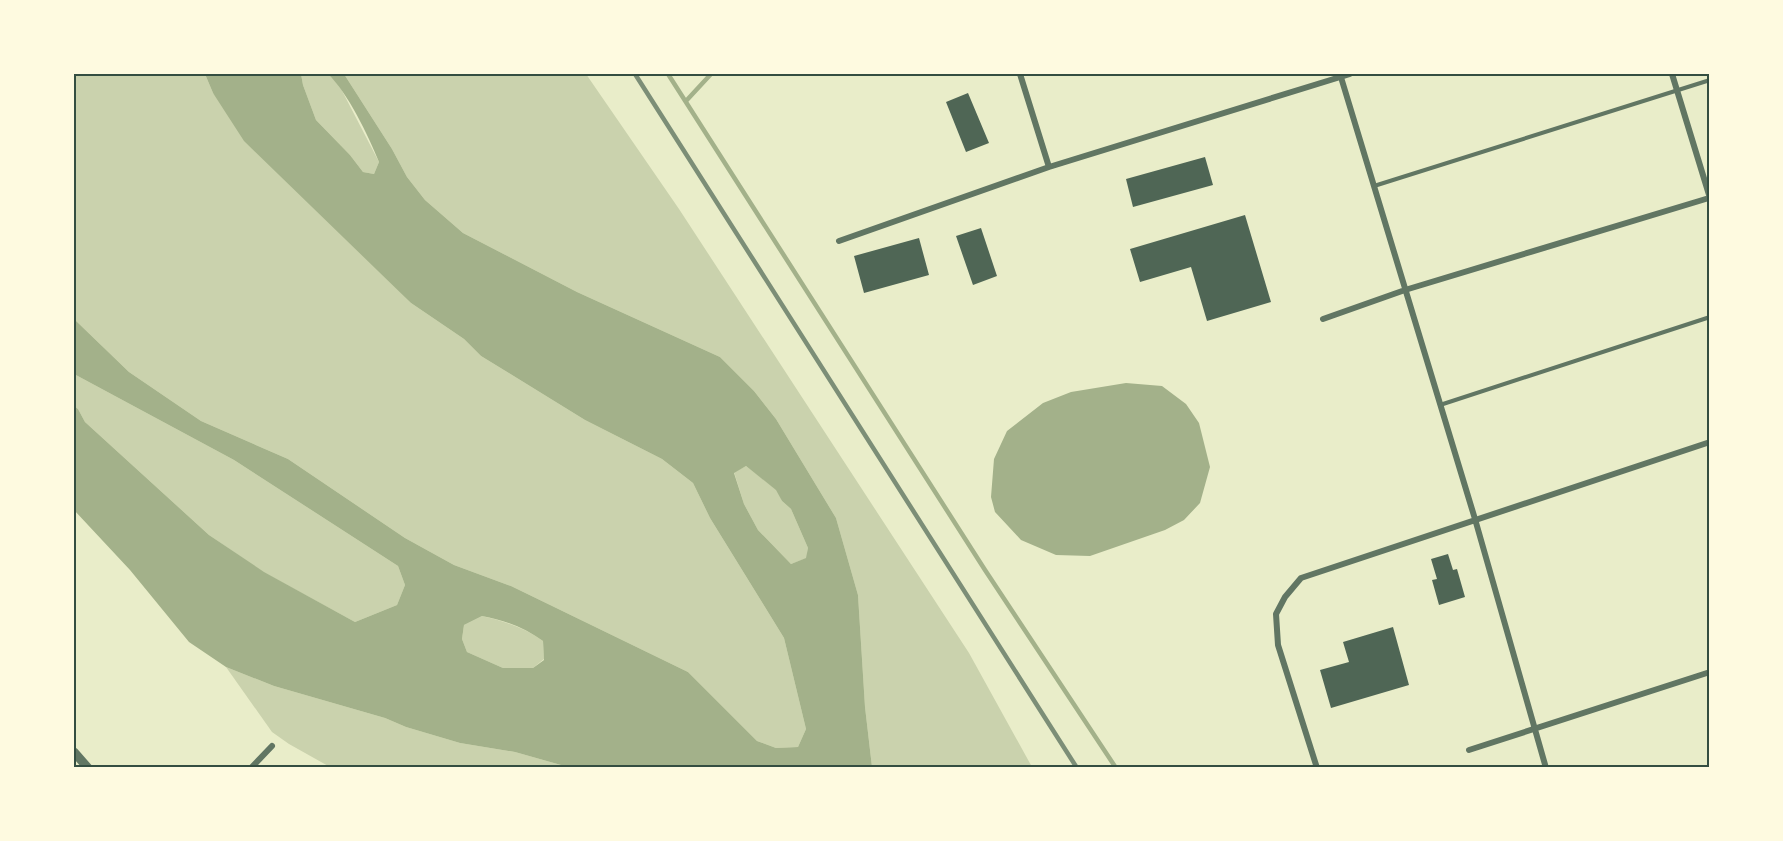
<svg xmlns="http://www.w3.org/2000/svg" width="1783" height="841" viewBox="0 0 1783 841" font-family="Inter,sans-serif">
<style>
.green{fill:#cad2ad}
.water{fill:#a3b18a;fill-rule:evenodd}
.lines{fill:none;stroke-linecap:round;stroke-linejoin:round}
.stream{stroke:#a3b18a;stroke-width:4.5}
.building{fill:#4f6655}
.service{stroke:#617663;stroke-width:4}
.minor{stroke:#617663;stroke-width:6}
.tertiary{stroke:#617663;stroke-width:9}
.rail{stroke:#7c8e77;stroke-width:4.5}
.neatline{fill:none;stroke:#344e41;stroke-width:2}
</style>
<rect width="100%" height="100%" fill="#e9edc9"/>
<path class="green" d="M74 74H205L213 93 411 303 464 339 481 356 585 420 662 459 693 483 710 518 784 638 806 729 798 747 776 748 757 741 688 672 511 586 454 565 405 538 288 459 201 421 129 372 74 319Z
M301 74H328L338 83 379 162 374 174 363 172 350 155 316 120 303 85Z
M344 74H586L679 209 969 653 1032 767H872L865 707 858 595 836 518 776 419 754 391 720 357 577 292 463 233 425 200 407 177 392 149Z
M74 374 234 460 398 566 405 585 397 605 355 622 263 572 209 535 85 422 78 409 74 406Z
M746 466 777 490 782 501 791 509 808 548 807 558 791 564 758 530 744 504 734 472Z
M482 616C504 621 525 628 543 641L544 659 533 668H503L467 652 462 639 464 625Z
M226 667 274 686 385 718 406 727 460 743 515 752 568 767H330L289 744 272 732Z"/>
<path class="water" d="M205 74H301L303 85 316 120 350 155 363 172 374 174 379 162C368 135 348 93 328 74H344L392 149 407 177 425 200 463 233 577 292 720 357 754 391 776 419 836 518 858 595 865 707 872 767H568L515 752 460 743 406 727 385 718 274 686 226 667 189 642 130 570 74 510V406L78 409 85 422 209 535 264 572 355 622 397 605 405 585 398 566 234 460 74 374V319L129 372 201 421 288 459 405 538 454 565 511 586 688 672 757 741 776 748 798 747 806 729 784 638 710 518 693 483 662 459 585 420 481 356 464 339 411 303 244 141 213 93ZM746 466 776 490 782 501 791 509 808 548 806 558 791 564 758 530 744 504 734 473ZM482 616C504 620 525 628 543 641L544 660 533 668H503L467 652 462 639 464 625Z
M1126 383 1162 386 1186 404 1199 423 1210 467 1200 503 1184 520 1165 530 1090 556 1056 555 1021 540 995 512 991 497 994 459 1007 431 1043 403 1071 392Z"/>
<g class="lines">
<path class="stream" d="M668 74 985 570 1116 768
M686 101 711 74"/>
</g>
<path class="building" d="M968 93 989 143 966 152 946 102Z
M1205 157 1213 185 1133 207 1126 179Z
M1245 215 1271 302 1207 321 1191 267 1140 282 1130 249Z
M981 228 997 276 973 285 956 236Z
M919 238 929 275 864 293 854 256Z
M1448 554 1453 570 1457 569 1465 597 1439 605 1432 580 1437 579 1431 559Z
M1393 627 1409 685 1331 708 1320 670 1349 662 1343 642Z"/>
<g class="lines">
<path class="service" d="M1374 186 1710 80
M1440 405 1710 317"/>
<path class="minor" d="M1020 74 1049 167
M1340 74 1475 519 1546 768
M839 241 1049 167 1350 74
M1323 319 1405 290 1709 198H1710L1672 74
M1469 750 1710 672
M251 768 272 746
M1317 768 1278 645 1276 614 1285 597 1301 578 1710 442"/>
<path class="tertiary" d="M74 752 88 768"/>
<path class="rail" d="M635 74 1077 768"/>
</g>
<rect width="1783" height="841" fill="none" stroke="#fefae0" stroke-width="150"/>
<rect x="75" y="75" width="1633" height="691" class="neatline"/>
</svg>
